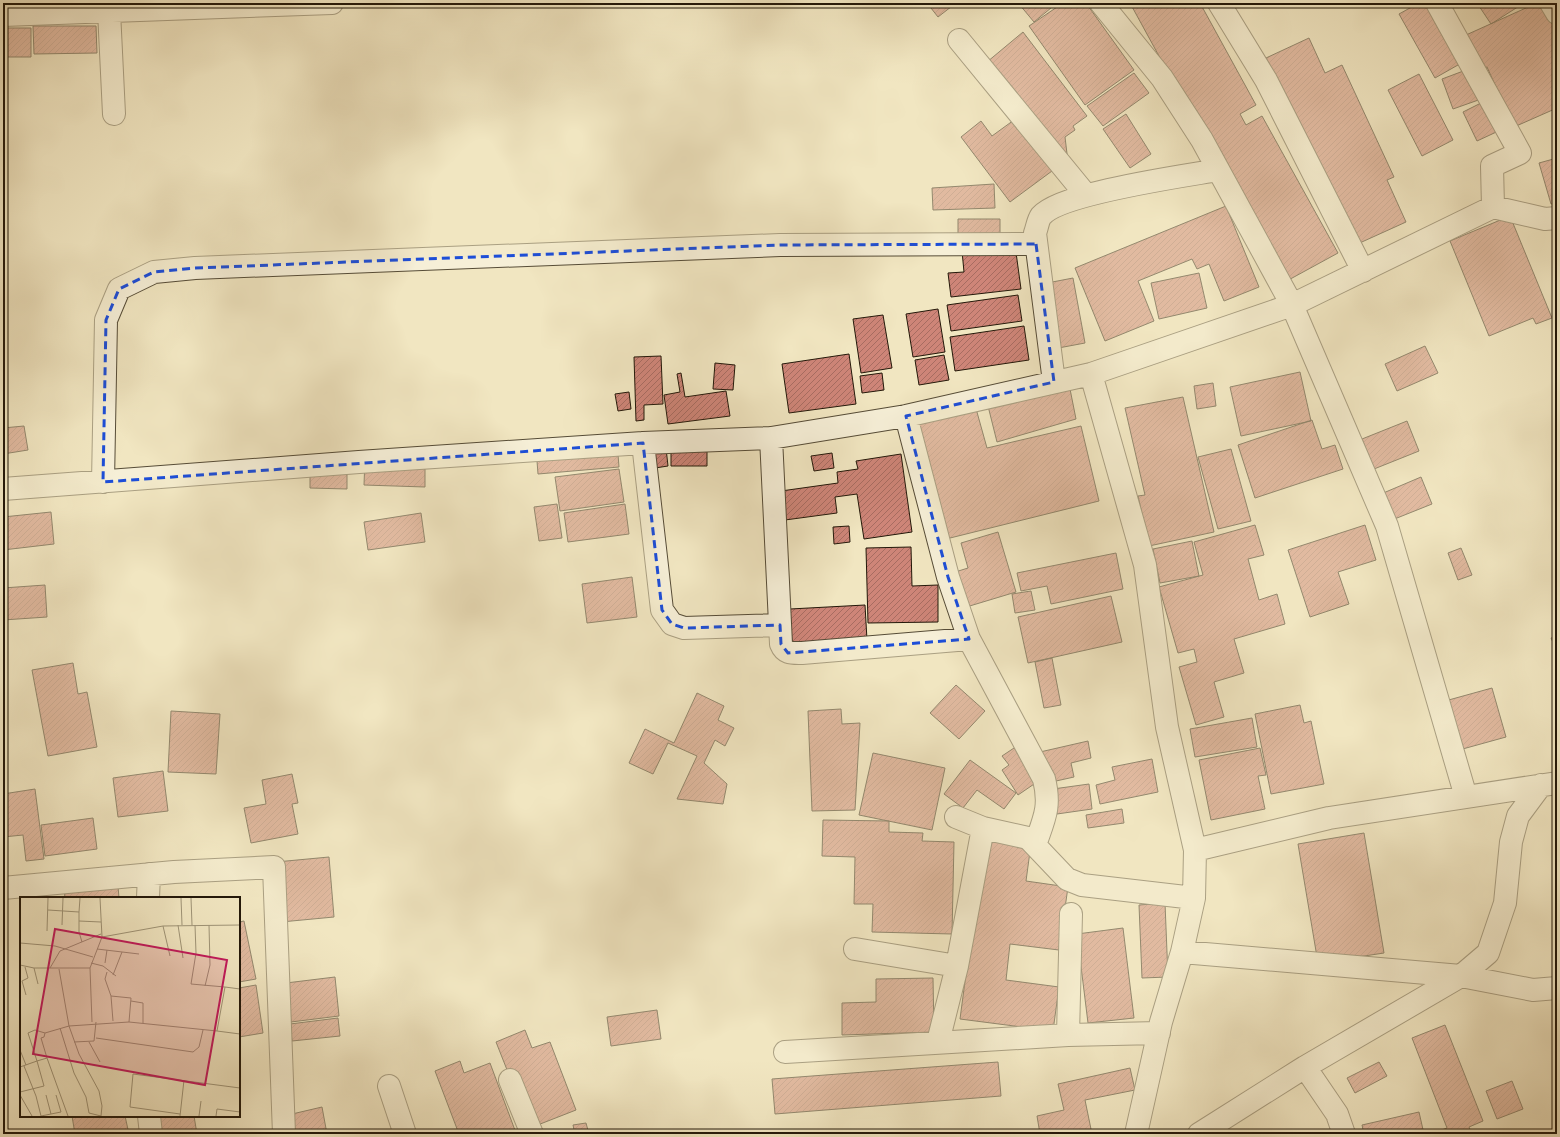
<svg xmlns="http://www.w3.org/2000/svg" width="1560" height="1137" viewBox="0 0 1560 1137" font-family="'Libre Caslon Text',serif">
<style>
.building{fill:url(#building-hatch);stroke:#231809}
.lines{fill:none;stroke-linecap:round;stroke-linejoin:round}
.minor-casing{stroke:#564c37;stroke-width:24}
.minor{stroke:#f6efd7;stroke-width:22}
.marked{fill:none;stroke:#1d4ed8;stroke-width:3;stroke-dasharray:8 5;stroke-linejoin:round}
.inset-road{fill:none;stroke:#9f9477;stroke-width:1}
.view{fill:#c2185b;fill-opacity:0.15;stroke:#c2185b;stroke-width:2}
.inset-edge{fill:none;stroke:#231809;stroke-width:2}
</style>
<defs>
<pattern id="building-hatch" width="6" height="6" patternUnits="userSpaceOnUse"><rect width="6" height="6" fill="#ce8578"/><path d="M-1 1l2-2M0 6l6-6M5 7l2-2" fill="none" stroke="#a76c61"/></pattern>
</defs>
<rect width="100%" height="100%" fill="#f1e6c1"/>
<filter id="stains"><feTurbulence type="fractalNoise" baseFrequency=".005" numOctaves="4"/><feColorMatrix values="0 0 0 0 .2 0 0 0 0 .09 0 0 0 0 .02 0 0 0 .5 -.17"/></filter>
<radialGradient id="worn" r=".72"><stop offset=".6" stop-color="#630" stop-opacity="0"/><stop offset="1" stop-color="#630" stop-opacity=".3"/></radialGradient>
<path class="building" d="M927 3H956L938 17Z
M1020 3H1057L1034 22 1019 4Z
M1063 3H1086L1134 70 1085 105 1029 26Z
M1130 3H1200L1256 105 1240 114 1246 125 1262 116 1338 253 1283 283Z
M1419 3H1432L1465 61 1435 78 1399 14Z
M1477 3H1524L1491 24Z
M1537 3H1545L1557 29V108L1514 127 1487 67 1481 69 1466 35Z
M33 26H96L97 53 34 54Z
M3 28H31V57H3Z
M1023 32 1087 116 1073 126 1075 130 1065 137 1068 162 987 62Z
M1309 38 1325 73 1342 65 1394 177 1387 180 1406 222 1353 246 1266 58Z
M1474 67 1484 98 1453 109 1442 79Z
M1134 73 1149 93 1103 126 1087 106Z
M1419 74 1453 140 1422 156 1388 90Z
M1491 98 1505 128 1477 141 1463 112Z
M1126 114 1151 154 1130 168 1103 129Z
M1014 120 1052 171 1010 202 961 137 981 121 992 136Z
M1557 158V203L1551 204 1539 163Z
M994 184 995 208 933 210 932 188Z
M1226 206 1259 287 1224 301 1209 264 1197 269 1192 259 1138 281 1154 321 1105 341 1075 268Z
M1510 216 1552 318 1536 324 1533 318 1489 336 1450 241Z
M958 219H1000V237L958 236Z
M1015 245 1021 289 951 297 948 273 964 272 962 251Z
M1199 273 1207 308 1159 319 1151 283Z
M1073 278 1085 343 1053 349 1042 284Z
M1018 295 1022 321 951 331 947 305Z
M938 309 945 352 913 357 906 314Z
M883 315 892 368 861 373 853 319Z
M1024 326 1029 360 955 371 950 337Z
M1425 346 1438 373 1397 391 1385 364Z
M849 354 856 404 789 413 782 364Z
M944 355 949 380 919 385 915 360Z
M661 356 663 404 644 405V420L636 421 634 357Z
M715 363 735 365 733 390 713 389Z
M1300 372 1311 421 1241 436 1230 387Z
M681 373 685 397 726 391 730 416 668 424 664 395 680 392 677 374Z
M882 373 884 390 862 393 860 376Z
M1213 383 1216 406 1197 409 1194 386Z
M1069 384 1076 419 997 442 988 406Z
M629 392 631 409 618 411 615 394Z
M1183 397 1214 532 1149 546 1138 496 1145 495 1125 408Z
M975 405 987 448 1081 426 1099 501 942 540 912 418Z
M1312 420 1322 449 1335 445 1343 469 1255 498 1238 445Z
M1407 421 1419 451 1374 469 1362 439Z
M24 426 28 450 3 454V428Z
M665 439 668 466 655 468 652 441Z
M617 442 619 467 538 474 536 448Z
M671 442 707 443V466H671Z
M1231 449 1251 521 1218 529 1198 457Z
M832 453 834 468 814 471 811 456Z
M901 454 912 532 864 539 857 494 835 497 837 513 785 520 781 491 838 483 837 472 858 469 856 461Z
M365 458 425 459V487L364 485Z
M310 460 347 461V489L310 488Z
M619 469 624 502 560 511 555 477Z
M1421 477 1432 504 1392 520 1381 494Z
M557 504 562 538 539 541 534 507Z
M625 504 629 534 568 542 564 513Z
M51 512 54 544 3 550V517Z
M421 513 425 542 368 550 364 522Z
M1255 525 1264 555 1248 559 1259 600 1277 594 1285 624 1234 639 1244 673 1214 682 1224 717 1196 725 1179 667 1197 662 1194 649 1178 653 1159 587 1203 575 1194 542Z
M1365 525 1376 560 1338 572 1349 604 1310 617 1288 550Z
M849 526 850 542 834 544 833 527Z
M998 532 1016 592 963 608 952 573 968 568 961 543Z
M1192 541 1199 576 1160 583 1153 549Z
M911 547 912 586 938 585V622L868 623 866 548Z
M1461 548 1472 575 1458 580 1448 553Z
M1116 553 1123 589 1051 604 1047 586 1021 591 1017 573Z
M632 577 637 617 587 623 582 584Z
M45 585 47 617 3 620V588Z
M1031 591 1035 610 1015 613 1012 594Z
M1111 596 1122 642 1028 663 1018 617Z
M865 605 867 640 792 644 790 609Z
M1557 636V651L1551 638Z
M1052 658 1061 705 1044 708 1035 662Z
M73 663 78 694 87 692 97 747 48 756 32 670Z
M956 685 985 711 959 739 930 713Z
M1492 688 1506 737 1459 750 1445 701Z
M697 693 724 706 718 720 734 728 725 746 715 740 704 763 727 784 723 804 677 799 697 756 668 743 653 774 629 763 645 729 674 743Z
M1300 705 1304 723 1311 721 1324 784 1271 794 1255 714Z
M841 709 842 724 860 723 855 810 812 811 808 711Z
M171 711 220 714 216 774 168 772Z
M1252 718 1257 747 1195 757 1190 729Z
M1088 741 1091 758 1071 763 1074 777 1047 783 1040 752Z
M1017 746 1040 780 1018 795 1002 770 1009 765 1002 756Z
M1260 748 1266 775 1258 776 1265 809 1211 820 1199 760Z
M873 753 945 768 932 830 859 815Z
M1152 759 1158 792 1100 804 1096 785 1115 780 1112 767Z
M970 760 1016 793 1004 809 977 790 963 808 944 794Z
M163 771 168 811 118 817 113 778Z
M292 774 298 803 292 804 298 834 251 843 244 808 266 804 262 780Z
M1089 784 1092 809 1057 814 1053 789Z
M35 789 44 859 26 861 23 835 3 837V794Z
M1122 809 1124 823 1088 828 1086 815Z
M93 818 97 849 45 856 41 825Z
M823 820 889 821V832L923 833 922 841 954 842 952 934 872 932 873 904H854L855 857 822 856Z
M1364 833 1384 953 1318 963 1298 844Z
M984 838 1031 844 1026 881 1068 887 1059 950 1010 944 1006 980 1059 987 1053 1031 960 1019Z
M329 857 334 917 281 922 276 862Z
M117 874 119 898H65L63 879Z
M1165 903 1168 977 1142 978 1139 905Z
M244 921 256 979 239 982V922Z
M1123 928 1134 1018 1088 1023 1077 934Z
M335 977 339 1016 291 1022 286 983Z
M933 978 934 1032 842 1035V1003L876 1002V979Z
M256 985 263 1033 239 1037V988Z
M657 1010 661 1039 611 1046 607 1017Z
M338 1018 340 1036 292 1041 290 1024Z
M1445 1025 1483 1121 1469 1127 1472 1134H1431L1447 1128 1412 1038Z
M525 1030 532 1048 550 1042 576 1110 530 1128 496 1042Z
M460 1061 464 1073 490 1063 516 1133 459 1134 435 1071Z
M998 1062 1001 1096 775 1114 772 1079Z
M1379 1062 1387 1076 1355 1093 1347 1078Z
M1130 1068 1135 1090 1085 1100 1092 1134H1040L1037 1116 1064 1110 1058 1084Z
M1512 1081 1523 1109 1497 1119 1486 1091Z
M322 1107 327 1134H279L275 1118Z
M1419 1112 1424 1134H1364L1362 1125Z
M72 1116H125L129 1134H75Z
M156 1116H194L197 1134H159Z
M586 1123 589 1134H575L573 1125Z"/>
<g class="lines">
<defs>
<path id="minor" d="M1219 3 1266 80 1363 271
M1437 3 1520 153 1492 166 1493 207
M1551 3 1557 13
M109 11 114 114
M3 15 332 3
M959 40 1086 195
M1091 374 1145 565 1167 727 1195 850
M1054 382 1035 233C1037 228 1038 220 1041 216 1060 193 1184 176 1218 170
M906 416 948 577 969 639 1044 779C1051 807 1044 819 1035 845
M771 438 781 644C785 654 792 653 802 653L969 639
M643 443 662 610 672 624 684 628 780 625
M103 482 106 320 119 289 154 272 195 268 780 245 1036 244
M3 489 359 462 643 443 771 438 906 416 1091 374 1292 305 1202 140 1162 78 1101 3
M1466 797 1387 526 1292 305 1493 207 1545 219 1557 218
M956 817 983 828 1028 838 1067 879 1082 885 1194 898
M3 888 174 872 274 867 284 1134
M148 898 149 874
M855 949 957 966
M1182 952 1461 976 1533 990 1557 988
M1068 1035 1071 914
M938 1042 957 966 983 828
M785 1052 1068 1035 1159 1033
M1305 1067 1337 1114 1344 1134
M510 1080 532 1134
M389 1086 405 1134
M149 1116 151 1134
M1136 1134 1161 1022 1182 952 1194 898 1195 850 1329 818 1557 783
M1199 1134 1305 1067 1461 976 1488 953 1505 903 1511 842 1518 816 1541 785"/>
</defs>
<use href="#minor" class="minor-casing"/>
<use href="#minor" class="minor"/>
</g>
<path d="M0 0H1560V1137H0ZM1036 244 1054 382 906 416 948 577 969 639 788 653 781 644 780 625 684 628 672 624 662 610 643 443 103 482 106 320 119 289 154 272 195 268 780 245Z" fill="#f1e6c1" fill-opacity=".55" fill-rule="evenodd"/>
<path class="marked" d="M1036 244 1054 382 906 416 948 577 969 639 788 653 781 644 780 625 684 628 672 624 662 610 643 443 103 482 106 320 119 289 154 272 195 268 780 245Z"/>
<g transform="translate(20 897)">
<rect width="220" height="220" fill="#f1e6c1"/>
<path class="inset-road" d="M80 1 82 40 143 29 220 28M161 1 162 28M171 1 172 28M28 13 59 15V35L62 45M59 15 60 1M59 24 81 25M42 28 43 1M158 28 163 61M143 29 150 59M27 34 28 1M0 46 35 49 73 60M77 52 119 57M71 66 83 69 96 79M85 66 87 53M0 68 14 71H70L82 40M5 70 8 81 2 84 6 98M14 71 18 87M30 71 40 54 81 37M70 71 72 125M87 75 85 82 91 99 93 124M93 78 102 55M185 89 190 68 189 28M205 90 220 92M91 99 111 101 109 125M111 104 123 106V126M40 131 54 176 66 200 69 216 81 219M197 134 220 137M25 136 24 140 21 141 27 161M76 141 173 155 179 150 183 133M54 145 74 144 76 125M69 145 80 165M0 153 6 168M4 169 16 199 21 219M0 170 17 164 8 136 15 133 25 136 49 129 39 72M0 195 24 189 17 164 27 161 48 219M0 198 12 219M26 198 31 217M160 217 110 210 113 177 220 191M21 219 41 215 36 198M81 219 82 209 79 194 59 157 49 129 109 125 197 134 205 90 171 87 176 56 175 28M160 219 164 183M179 219 181 204M196 219 197 212 220 215"/>
<path class="view" d="M35 32 207 63 185 188 13 157Z"/>
<rect width="220" height="220" class="inset-edge"/>
</g>
<rect width="1560" height="1137" fill="none" stroke="#f1e6c1" stroke-width="16"/>
<rect x="4" y="4" width="1552" height="1129" fill="none" stroke="#231809" stroke-width="2"/>
<rect x="8" y="8" width="1544" height="1121" fill="none" stroke="#231809"/>
<rect width="100%" height="100%" filter="url(#stains)"/>
<rect width="100%" height="100%" fill="url(#worn)"/>
</svg>
